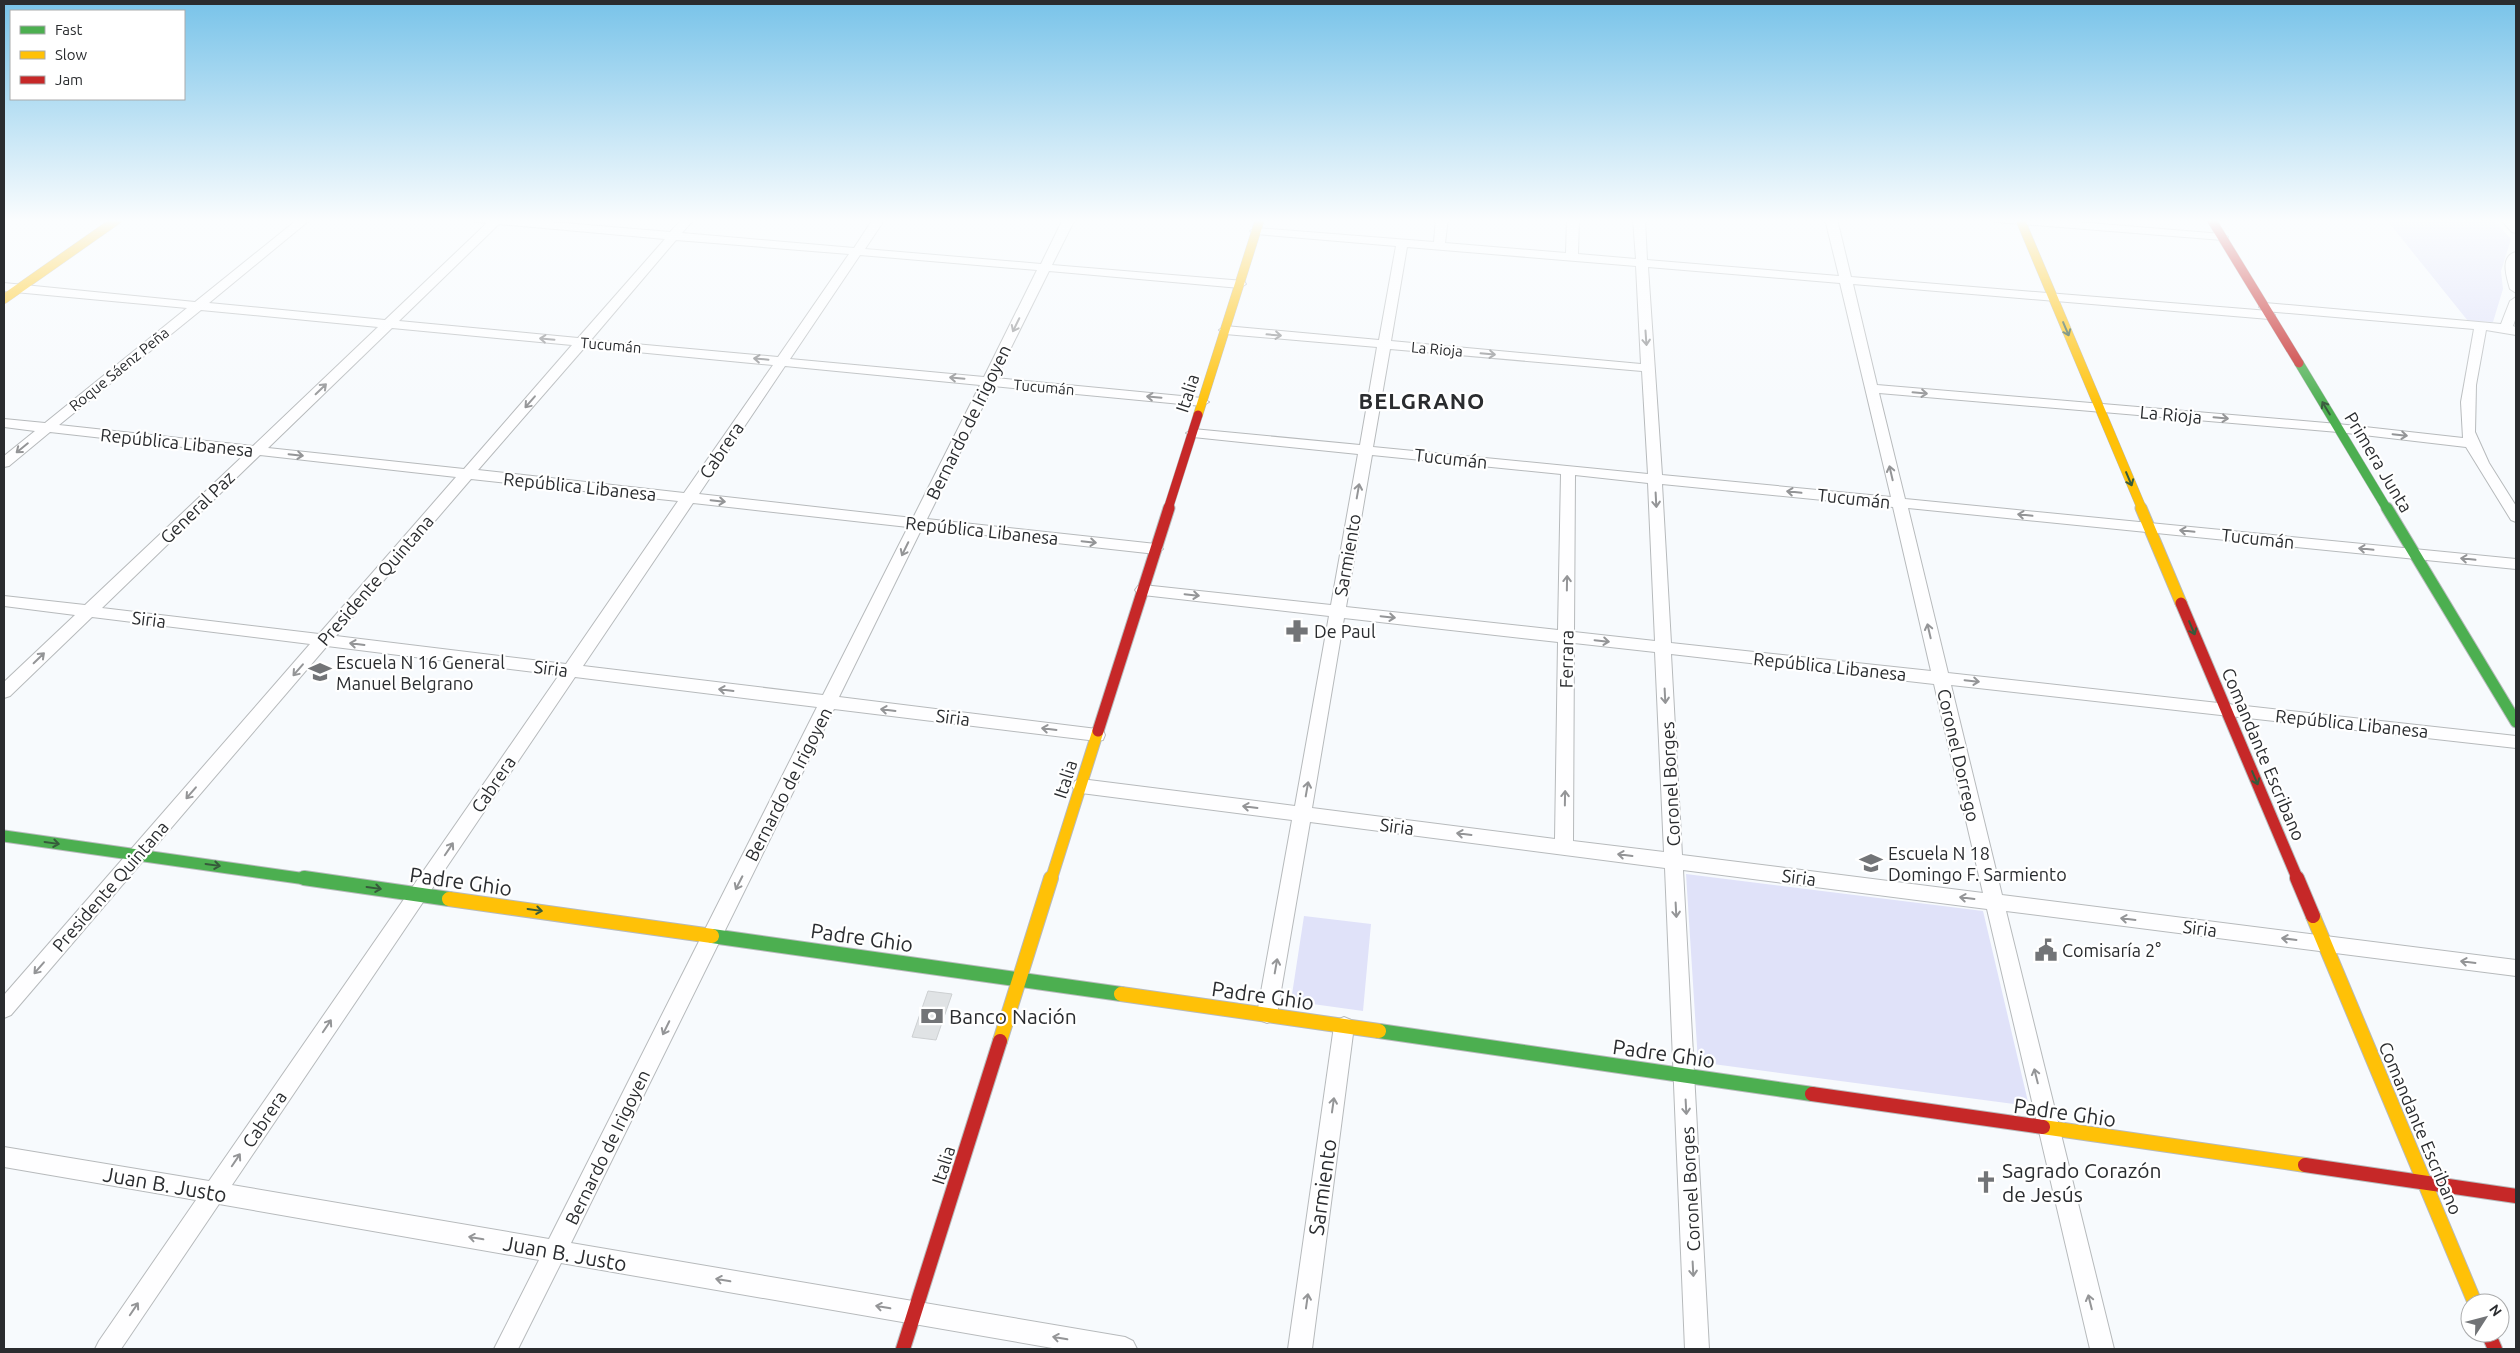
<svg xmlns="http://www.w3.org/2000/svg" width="2520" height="1353" viewBox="0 0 2520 1353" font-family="Ubuntu,sans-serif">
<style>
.green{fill:#e0e2f9}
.building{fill:#e0e3e5;stroke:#cdd0d2}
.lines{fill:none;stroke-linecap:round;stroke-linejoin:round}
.street-casing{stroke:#b7babc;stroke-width:2}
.fast-far2-casing{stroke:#b7babc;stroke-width:10}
.fast-far1-casing{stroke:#b7babc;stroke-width:13}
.fast-casing{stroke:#b7babc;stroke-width:16}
.slow-far2-casing{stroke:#b7babc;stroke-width:10}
.slow-far1-casing{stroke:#b7babc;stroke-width:13}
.slow-casing{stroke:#b7babc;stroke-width:16}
.jam-far2-casing{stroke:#b7babc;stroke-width:10}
.jam-far1-casing{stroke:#b7babc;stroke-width:13}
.jam-casing{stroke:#b7babc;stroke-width:16}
.street{fill:#fefeff;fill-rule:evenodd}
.fast-far2{stroke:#4caf50;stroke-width:9}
.fast-far1{stroke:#4caf50;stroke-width:11}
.fast{stroke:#4caf50;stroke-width:14}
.slow-far2{stroke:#ffc107;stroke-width:9}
.slow-far1{stroke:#ffc107;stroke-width:11}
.slow{stroke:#ffc107;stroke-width:14}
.jam-far2{stroke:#c62828;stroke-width:9}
.jam-far1{stroke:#c62828;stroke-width:11}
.jam{stroke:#c62828;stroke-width:14}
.oneway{stroke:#949597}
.oneway2{stroke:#365a3b}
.labels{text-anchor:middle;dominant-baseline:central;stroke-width:4.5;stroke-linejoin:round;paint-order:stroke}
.far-street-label{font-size:15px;fill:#2a2c2f;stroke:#fff}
.street-label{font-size:18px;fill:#2a2c2f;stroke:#fff}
.poi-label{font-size:18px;fill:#2a2c2f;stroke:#fff;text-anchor:start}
.near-street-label{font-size:21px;fill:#2a2c2f;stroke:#fff}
.near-poi-label{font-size:21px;fill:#2a2c2f;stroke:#fff;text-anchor:start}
.district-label{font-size:22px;font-weight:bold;letter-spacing:1px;fill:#2a2c2f;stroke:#fff}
</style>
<rect width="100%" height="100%" fill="#f7fafd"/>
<path class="green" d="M2386 219H2493L2511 239 2501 271 2503 289 2493 322 2468 321Z
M1686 874 1983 911 2029 1106 1698 1062Z
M1304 916 1371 924 1363 1011 1291 1001Z"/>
<path class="building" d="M928 991 952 994 936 1040 912 1037Z"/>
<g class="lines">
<defs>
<path id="street" d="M298 219H311L209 303 385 320 487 223 475 222 469 219H517L670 232 682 219H694L682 233 854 248 873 219H885L865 249 1041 264 1063 219H1075L1052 265 1244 281 1246 284 1240 288 1049 271 996 378 1202 398 1209 402 1202 406 993 386 927 519 1156 544 1163 549 1156 554 922 528 839 697 1097 729 1103 730 1105 735 1103 740 1097 741 834 709 571 1243 1125 1337 1133 1341 1137 1349H1058L561 1263 518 1349H494L539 1260 219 1204 121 1349H95L99 1341 196 1200 4 1167V1147L209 1181 559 675 327 646 11 1015 4 1018V995L310 644 92 617 10 696 4 698V682L75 615 4 606V596L85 605 245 454 50 432 9 466 4 467V456L35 431 4 427V419L45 423 187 308 4 291V283L195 302ZM499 224 665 239 578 338 399 321ZM676 240 849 254 778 357 591 340ZM860 255 1037 270 984 377 790 359ZM201 310 378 327 253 446 59 425ZM392 328 572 345 464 469 268 448ZM585 347 773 365 684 493 478 470ZM785 366 980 385 913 518 699 494ZM260 455 456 477 319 634 102 608ZM471 479 678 501 566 664 336 636ZM693 503 908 527 823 695 583 666ZM575 677 817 707 549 1239 232 1185Z
M1436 219H1448L1445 243 1566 253 1567 219H1579L1578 254 1636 259 1633 219H1645L1647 260 1839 276 1825 219H1837L1851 277 2269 311 2275 315 2269 319 1853 284 1877 385 2338 424 2463 438 2461 402 2474 329 2265 311 2259 307 2265 303 2501 324 2510 301 2516 297V317L2513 326 2516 327V335L2486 330 2476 385 2475 432 2489 463 2516 506V522L2511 520 2466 447 2338 432 1879 393 1905 499 2516 559V569L1908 508 1948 673 2516 736V748L1951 685 2002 895 2516 960V976L2006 911 2114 1349H2090L1987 909 1683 870 1709 1349H1685L1665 868 1310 822 1277 1014 1274 1020 1267 1023 1260 1020 1257 1014 1292 820 1081 793 1075 791 1072 786 1075 781 1081 779 1295 806 1329 616 1143 595 1138 594 1135 590 1138 586 1143 585 1331 605 1358 454 1193 437 1186 433 1193 429 1360 445 1377 347 1225 334 1219 330 1225 326 1379 340 1396 246 1256 234 1250 231 1256 228 1434 242ZM1407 247 1636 266 1641 364 1391 341ZM1648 267 1840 283 1891 497 1662 475ZM1390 349 1642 371 1648 474 1373 447ZM1372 455 1561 474 1558 630 1346 607ZM1575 475 1648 483 1655 641 1574 632ZM1662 484 1893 507 1931 671 1671 643ZM1344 618 1558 642 1555 839 1312 808ZM1574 643 1655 652 1664 852 1573 841ZM1671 654 1934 684 1983 893 1682 855Z
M1990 219H2041L2222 234 2228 237 2222 240 1996 222Z
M2500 219H2512L2516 223V233L2512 232Z
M2516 252V293L2510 289C2507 278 2499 256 2516 252Z
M1344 1017 1351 1020 1354 1026 1312 1349H1288L1334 1026 1337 1020Z"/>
<path id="fast-far2" d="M2299 363 2387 509"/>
<path id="fast-far1" d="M2387 508 2516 722
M4 836 313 880"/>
<path id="fast" d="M304 878 449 899
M712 936 1121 994
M1379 1031 1812 1094"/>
<path id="slow-far2" d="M2020 219 2142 509
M4 299 118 219
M1198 415 1260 219"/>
<path id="slow-far1" d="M2141 508 2181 603
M1051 880 1098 731"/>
<path id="slow" d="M449 899 712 936
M2313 916 2475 1303
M1121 994 1379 1031
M1000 1041 1051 878
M2043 1127 2305 1165"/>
<path id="jam-far2" d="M2211 219 2299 363
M1168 509 1198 415"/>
<path id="jam-far1" d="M2181 603 2298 880
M1098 731 1169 508"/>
<path id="jam" d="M2297 878 2313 916
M1812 1094 2043 1127
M2305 1165 2516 1196
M2488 1333 2495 1349
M903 1349 1000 1041"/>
</defs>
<use href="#street" class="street-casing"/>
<use href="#fast-far2" class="fast-far2-casing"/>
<use href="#fast-far1" class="fast-far1-casing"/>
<use href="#fast" class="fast-casing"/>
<use href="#slow-far2" class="slow-far2-casing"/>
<use href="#slow-far1" class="slow-far1-casing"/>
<use href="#slow" class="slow-casing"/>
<use href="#jam-far2" class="jam-far2-casing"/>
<use href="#jam-far1" class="jam-far1-casing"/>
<use href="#jam" class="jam-casing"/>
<use href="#street" class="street"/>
<use href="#fast-far2" class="fast-far2"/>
<use href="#fast-far1" class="fast-far1"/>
<use href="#fast" class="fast"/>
<use href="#slow-far2" class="slow-far2"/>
<use href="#slow-far1" class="slow-far1"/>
<use href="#slow" class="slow"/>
<use href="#jam-far2" class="jam-far2"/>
<use href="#jam-far1" class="jam-far1"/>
<use href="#jam" class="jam"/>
</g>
<defs><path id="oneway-shaft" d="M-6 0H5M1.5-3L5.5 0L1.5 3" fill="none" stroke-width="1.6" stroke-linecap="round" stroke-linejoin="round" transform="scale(1.25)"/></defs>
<g class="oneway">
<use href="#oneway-shaft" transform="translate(1016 325) rotate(116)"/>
<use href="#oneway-shaft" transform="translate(1274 335) rotate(5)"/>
<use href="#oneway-shaft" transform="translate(1646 338) rotate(86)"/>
<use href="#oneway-shaft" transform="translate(547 339) rotate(-175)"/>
<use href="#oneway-shaft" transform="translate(1488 354) rotate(5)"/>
<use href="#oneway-shaft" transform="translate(761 359) rotate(-175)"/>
<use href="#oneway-shaft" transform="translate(957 378) rotate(-175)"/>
<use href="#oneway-shaft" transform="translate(321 389) rotate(-44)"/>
<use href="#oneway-shaft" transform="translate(1920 393) rotate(5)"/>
<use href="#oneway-shaft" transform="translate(1154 397) rotate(-175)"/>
<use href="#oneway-shaft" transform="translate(530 402) rotate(131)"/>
<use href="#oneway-shaft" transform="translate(2221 418) rotate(5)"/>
<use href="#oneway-shaft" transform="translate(2400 435) rotate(6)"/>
<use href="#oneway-shaft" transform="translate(22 448) rotate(141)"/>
<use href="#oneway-shaft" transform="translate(296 455) rotate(6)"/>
<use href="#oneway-shaft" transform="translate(1891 473) rotate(-103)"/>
<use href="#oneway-shaft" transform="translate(1358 491) rotate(-80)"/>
<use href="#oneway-shaft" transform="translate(1794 492) rotate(-174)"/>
<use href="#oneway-shaft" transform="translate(1656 500) rotate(87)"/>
<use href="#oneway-shaft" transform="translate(718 501) rotate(6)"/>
<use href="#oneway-shaft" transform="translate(2025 515) rotate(-174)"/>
<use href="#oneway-shaft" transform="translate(2187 531) rotate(-174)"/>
<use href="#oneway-shaft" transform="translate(1089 542) rotate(6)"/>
<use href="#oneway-shaft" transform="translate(905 549) rotate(116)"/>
<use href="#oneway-shaft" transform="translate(2366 549) rotate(-174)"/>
<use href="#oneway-shaft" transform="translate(2468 559) rotate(-174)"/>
<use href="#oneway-shaft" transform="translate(1567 583) rotate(-89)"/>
<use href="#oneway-shaft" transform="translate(1192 595) rotate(6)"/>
<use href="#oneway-shaft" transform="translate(1388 617) rotate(6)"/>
<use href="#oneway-shaft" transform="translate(1929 631) rotate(-103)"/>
<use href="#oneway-shaft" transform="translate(1602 641) rotate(6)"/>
<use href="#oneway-shaft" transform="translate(357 644) rotate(-173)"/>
<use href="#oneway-shaft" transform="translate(39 658) rotate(-44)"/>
<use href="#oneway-shaft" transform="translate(298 670) rotate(131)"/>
<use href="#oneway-shaft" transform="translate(1972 681) rotate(6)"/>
<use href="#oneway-shaft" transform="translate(726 690) rotate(-173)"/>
<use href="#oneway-shaft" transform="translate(1665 696) rotate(87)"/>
<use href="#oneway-shaft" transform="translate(888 710) rotate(-173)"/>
<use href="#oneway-shaft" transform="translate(1049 729) rotate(-173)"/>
<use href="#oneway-shaft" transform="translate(1307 789) rotate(-80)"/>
<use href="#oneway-shaft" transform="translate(191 793) rotate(131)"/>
<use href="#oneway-shaft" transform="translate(1565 798) rotate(-89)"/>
<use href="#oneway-shaft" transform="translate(1250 807) rotate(-173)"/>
<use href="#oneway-shaft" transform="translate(1464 834) rotate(-173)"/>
<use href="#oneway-shaft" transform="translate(449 849) rotate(-56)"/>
<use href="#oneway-shaft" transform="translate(1625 855) rotate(-173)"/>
<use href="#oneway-shaft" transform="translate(739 883) rotate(117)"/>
<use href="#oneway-shaft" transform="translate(1967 898) rotate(-173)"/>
<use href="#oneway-shaft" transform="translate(1676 910) rotate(87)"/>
<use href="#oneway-shaft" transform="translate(2128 919) rotate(-173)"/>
<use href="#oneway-shaft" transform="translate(2289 939) rotate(-173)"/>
<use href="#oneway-shaft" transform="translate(2468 962) rotate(-173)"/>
<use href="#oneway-shaft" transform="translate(1276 966) rotate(-80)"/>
<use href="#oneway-shaft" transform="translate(39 968) rotate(131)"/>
<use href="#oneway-shaft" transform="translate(327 1026) rotate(-56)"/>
<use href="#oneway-shaft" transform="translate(666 1028) rotate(116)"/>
<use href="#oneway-shaft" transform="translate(2036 1076) rotate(-104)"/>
<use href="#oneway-shaft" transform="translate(1333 1105) rotate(-82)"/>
<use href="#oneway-shaft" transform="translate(1686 1107) rotate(87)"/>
<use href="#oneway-shaft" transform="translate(236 1160) rotate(-56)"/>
<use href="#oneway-shaft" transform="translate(476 1238) rotate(-170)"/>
<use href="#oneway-shaft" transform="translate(1693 1269) rotate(87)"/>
<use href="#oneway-shaft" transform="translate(723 1280) rotate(-170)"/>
<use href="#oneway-shaft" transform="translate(1307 1301) rotate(-82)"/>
<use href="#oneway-shaft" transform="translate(2090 1302) rotate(-104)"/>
<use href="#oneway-shaft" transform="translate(883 1307) rotate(-170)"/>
<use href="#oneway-shaft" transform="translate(134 1309) rotate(-56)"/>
<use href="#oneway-shaft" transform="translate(1060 1338) rotate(-170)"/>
</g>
<g class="oneway2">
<use href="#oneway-shaft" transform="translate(2066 329) rotate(67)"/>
<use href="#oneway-shaft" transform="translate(2326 408) rotate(-121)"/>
<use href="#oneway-shaft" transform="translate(2129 479) rotate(67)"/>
<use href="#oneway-shaft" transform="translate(2192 628) rotate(67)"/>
<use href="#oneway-shaft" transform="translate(2255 778) rotate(67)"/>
<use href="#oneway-shaft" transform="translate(52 843) rotate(8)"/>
<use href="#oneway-shaft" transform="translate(213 865) rotate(8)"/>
<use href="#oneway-shaft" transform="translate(374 888) rotate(8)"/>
<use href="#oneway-shaft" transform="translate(535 910) rotate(8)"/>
</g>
<linearGradient id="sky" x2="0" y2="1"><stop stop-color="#78c3e9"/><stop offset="0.54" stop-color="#fbfdfe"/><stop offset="1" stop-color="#fbfdfe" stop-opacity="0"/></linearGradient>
<rect width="2520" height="409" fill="url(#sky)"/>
<defs>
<symbol id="pharmacy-bare" viewBox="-9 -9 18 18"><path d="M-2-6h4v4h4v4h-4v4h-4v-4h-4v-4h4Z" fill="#727477" stroke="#fff" stroke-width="2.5" paint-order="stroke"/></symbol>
<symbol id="school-bare" viewBox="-9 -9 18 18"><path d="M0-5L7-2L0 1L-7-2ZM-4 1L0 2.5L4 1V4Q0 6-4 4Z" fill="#727477" stroke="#fff" stroke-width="2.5" paint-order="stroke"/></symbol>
<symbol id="civic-bare" viewBox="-9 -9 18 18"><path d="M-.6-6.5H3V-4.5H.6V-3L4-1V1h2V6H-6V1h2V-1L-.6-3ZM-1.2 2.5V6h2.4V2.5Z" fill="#727477" stroke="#fff" stroke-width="2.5" paint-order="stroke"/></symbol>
<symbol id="bank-bare" viewBox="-9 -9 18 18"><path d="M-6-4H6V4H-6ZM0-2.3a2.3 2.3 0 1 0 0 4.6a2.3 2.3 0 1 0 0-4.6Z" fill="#727477" stroke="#fff" stroke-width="2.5" paint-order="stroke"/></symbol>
<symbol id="church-bare" viewBox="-9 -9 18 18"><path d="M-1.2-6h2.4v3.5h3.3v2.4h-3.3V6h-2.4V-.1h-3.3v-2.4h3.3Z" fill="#727477" stroke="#fff" stroke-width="2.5" paint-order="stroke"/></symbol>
</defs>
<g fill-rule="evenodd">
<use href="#pharmacy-bare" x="1281" y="615" width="32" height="32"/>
<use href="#school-bare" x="304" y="656" width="32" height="32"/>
<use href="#school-bare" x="1855" y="847" width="32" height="32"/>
<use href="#civic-bare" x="2030" y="934" width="32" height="32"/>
<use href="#bank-bare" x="916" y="1000" width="32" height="32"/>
<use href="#church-bare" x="1970" y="1166" width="32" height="32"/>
</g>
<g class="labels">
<g class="far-street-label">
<text transform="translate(611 345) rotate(5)">Tucumán</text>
<text transform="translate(1437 349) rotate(5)">La Rioja</text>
<text transform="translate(119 369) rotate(-39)">Roque Sáenz Peña</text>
<text transform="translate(1044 387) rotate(5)">Tucumán</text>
</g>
<g class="street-label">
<text transform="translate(1187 393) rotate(-72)">Italia</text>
<text transform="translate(2171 414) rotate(5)">La Rioja</text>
<text transform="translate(968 422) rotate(-64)">Bernardo de Irigoyen</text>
<text transform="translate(177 442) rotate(6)">República Libanesa</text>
<text transform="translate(721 450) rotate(-56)">Cabrera</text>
<text transform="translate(1451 458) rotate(6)">Tucumán</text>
<text transform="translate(2379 462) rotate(59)">Primera Junta</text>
<text transform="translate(580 486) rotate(6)">República Libanesa</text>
<text transform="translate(1854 498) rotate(6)">Tucumán</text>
<text transform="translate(197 507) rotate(-44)">General Paz</text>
<text transform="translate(982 530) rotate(6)">República Libanesa</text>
<text transform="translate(2258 538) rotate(6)">Tucumán</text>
<text transform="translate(1347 555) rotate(-80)">Sarmiento</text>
<text transform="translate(375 580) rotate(-49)">Presidente Quintana</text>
<text transform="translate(149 619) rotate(7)">Siria</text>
<text transform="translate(1566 659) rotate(-89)">Ferrara</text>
<text transform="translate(1830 666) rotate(6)">República Libanesa</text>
<text transform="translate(551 668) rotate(7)">Siria</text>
<text transform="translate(953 717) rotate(7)">Siria</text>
<text transform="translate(2352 723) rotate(6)">República Libanesa</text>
<text transform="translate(2264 754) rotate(67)">Comandante Escribano</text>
<text transform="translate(1959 755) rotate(77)">Coronel Dorrego</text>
<text transform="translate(1065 779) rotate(-72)">Italia</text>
<text transform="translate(493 784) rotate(-56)">Cabrera</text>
<text transform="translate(788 784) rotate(-63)">Bernardo de Irigoyen</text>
<text transform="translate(1670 784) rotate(-93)">Coronel Borges</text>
<text transform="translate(1397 826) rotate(7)">Siria</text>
<text transform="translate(1799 877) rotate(7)">Siria</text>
<text transform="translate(110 886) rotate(-49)">Presidente Quintana</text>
<text transform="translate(2200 928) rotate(7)">Siria</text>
<text transform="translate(264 1119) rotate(-56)">Cabrera</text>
<text transform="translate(2421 1128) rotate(67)">Comandante Escribano</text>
<text transform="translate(607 1147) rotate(-64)">Bernardo de Irigoyen</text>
<text transform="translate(943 1165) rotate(-72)">Italia</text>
<text transform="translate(1690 1189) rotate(-93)">Coronel Borges</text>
</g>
<g class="poi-label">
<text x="1314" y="631">De Paul</text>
<text x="336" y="662">Escuela N 16 General<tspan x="336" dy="21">Manuel Belgrano</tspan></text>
<text x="1888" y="853">Escuela N 18<tspan x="1888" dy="21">Domingo F. Sarmiento</tspan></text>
<text x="2062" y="950">Comisaría 2°</text>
</g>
<g class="near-street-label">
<text transform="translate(461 881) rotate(8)">Padre Ghio</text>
<text transform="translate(862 937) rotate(8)">Padre Ghio</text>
<text transform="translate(1263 995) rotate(8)">Padre Ghio</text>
<text transform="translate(1664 1053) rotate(8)">Padre Ghio</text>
<text transform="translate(2065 1112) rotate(8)">Padre Ghio</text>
<text transform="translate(165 1184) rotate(10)">Juan B. Justo</text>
<text transform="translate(1322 1187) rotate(-82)">Sarmiento</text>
<text transform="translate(565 1253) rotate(10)">Juan B. Justo</text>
</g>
<g class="near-poi-label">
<text x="949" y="1016">Banco Nación</text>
<text x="2002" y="1170">Sagrado Corazón<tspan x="2002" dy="24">de Jesús</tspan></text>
</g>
<g class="district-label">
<text x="1422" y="400">BELGRANO</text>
</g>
</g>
<rect width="2520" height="1353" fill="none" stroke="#2a2c2f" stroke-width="10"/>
<rect x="10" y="10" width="175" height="90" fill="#ffffff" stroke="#aaabac"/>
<rect x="20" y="26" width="25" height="8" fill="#4caf50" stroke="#aaabac"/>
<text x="55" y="35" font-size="15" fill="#2a2c2f">Fast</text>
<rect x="20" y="51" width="25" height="8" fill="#ffc107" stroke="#aaabac"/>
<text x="55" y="60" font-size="15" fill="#2a2c2f">Slow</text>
<rect x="20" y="76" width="25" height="8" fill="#c62828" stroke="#aaabac"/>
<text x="55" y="85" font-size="15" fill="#2a2c2f">Jam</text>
<g transform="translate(2485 1318) rotate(54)"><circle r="24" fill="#ffffff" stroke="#aaabac"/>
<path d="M0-4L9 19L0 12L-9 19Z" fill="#727477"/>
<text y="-8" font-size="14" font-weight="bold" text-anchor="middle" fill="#2a2c2f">N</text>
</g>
</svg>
